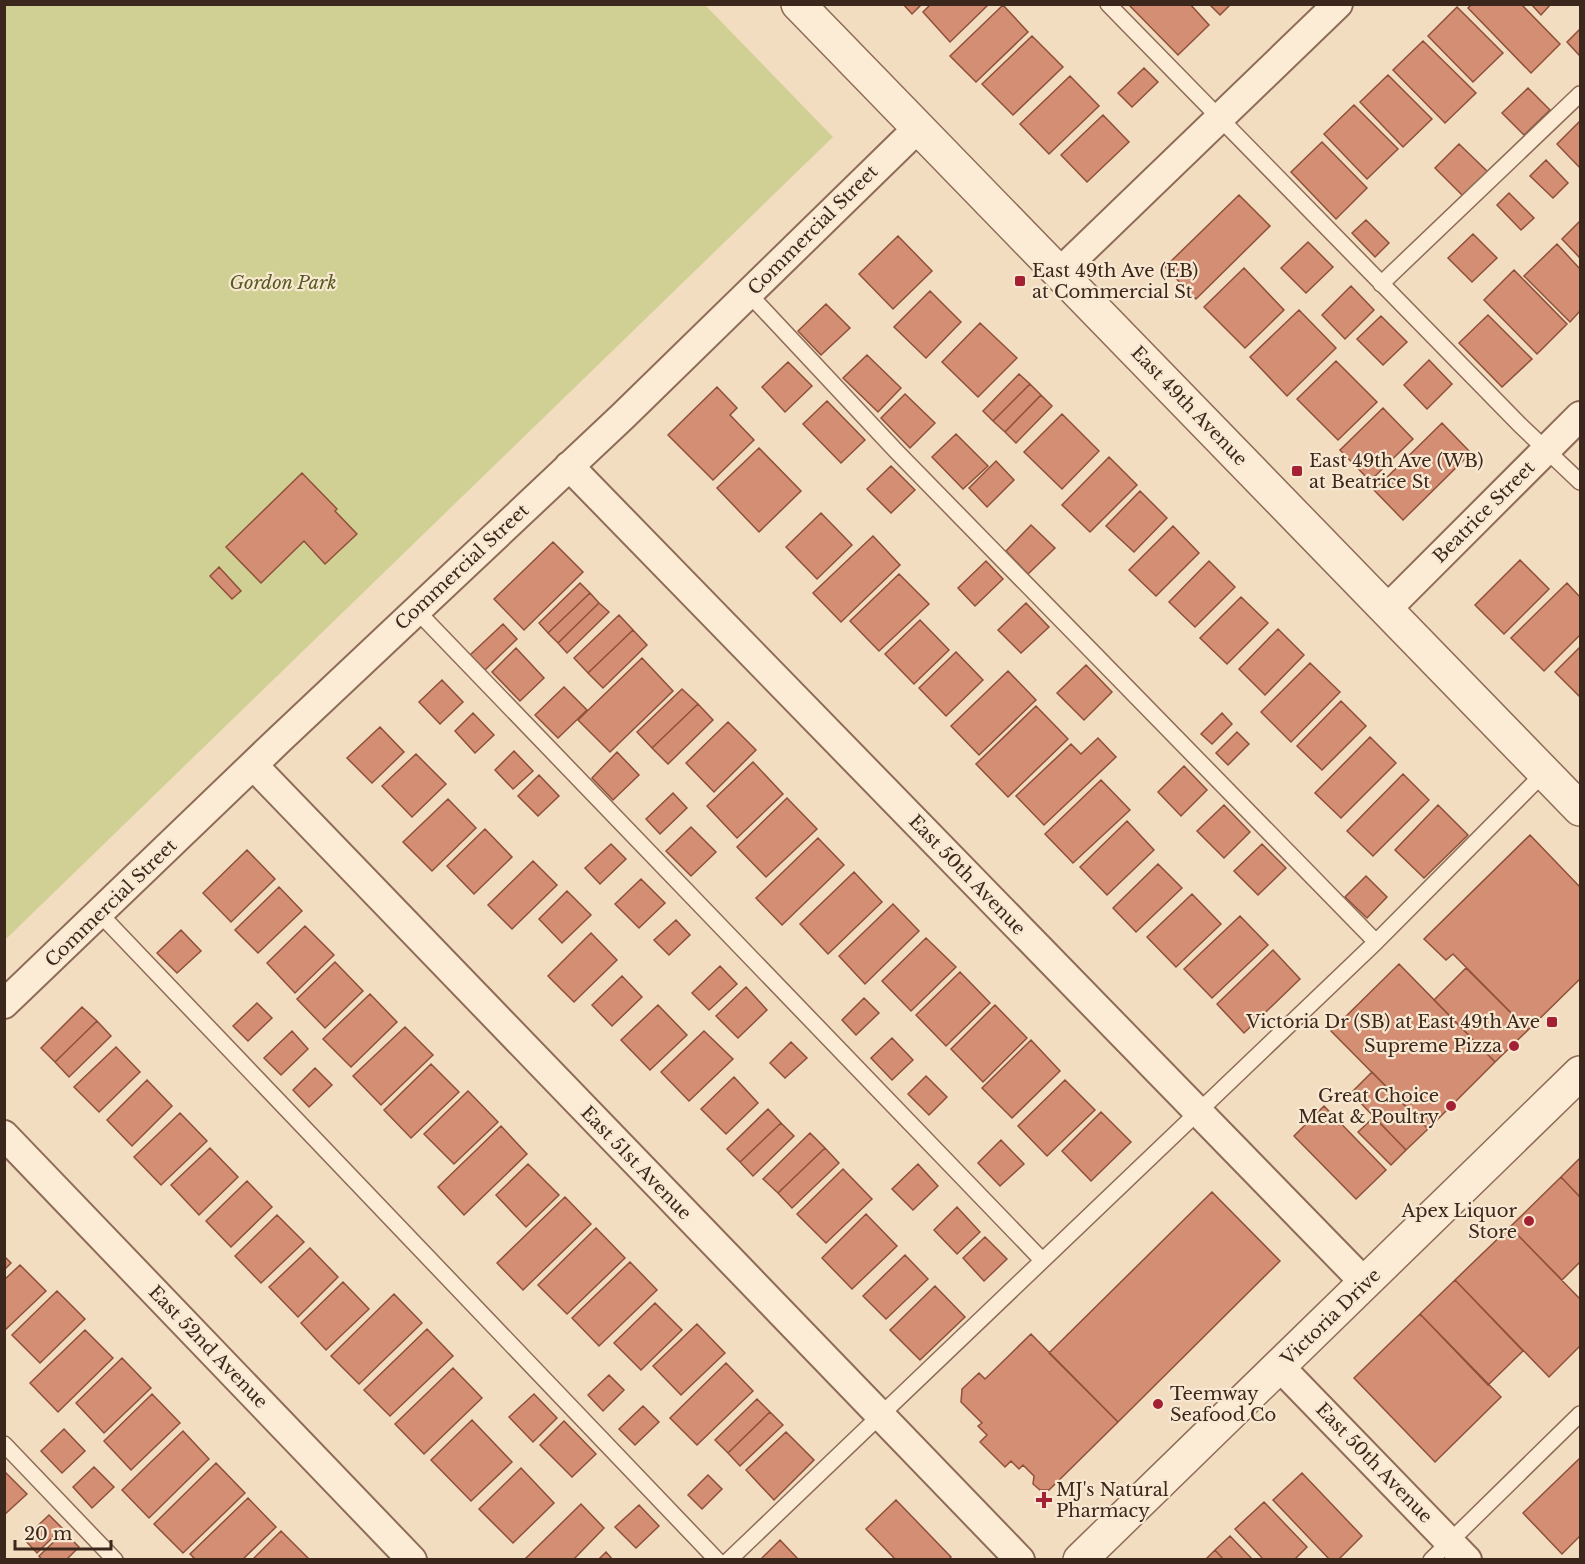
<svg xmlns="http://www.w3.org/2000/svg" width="1585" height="1564" viewBox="0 0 1585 1564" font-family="'Libre Baskerville',serif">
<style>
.green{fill:#d1d094}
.building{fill:#d48e73;stroke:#8f503a;stroke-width:1.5}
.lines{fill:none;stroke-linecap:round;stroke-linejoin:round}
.service-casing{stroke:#8e6c57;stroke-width:18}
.minor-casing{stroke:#8e6c57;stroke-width:32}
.tertiary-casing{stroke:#8e6c57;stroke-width:36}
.service{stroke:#fcebd5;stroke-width:15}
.minor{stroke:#fcebd5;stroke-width:28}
.tertiary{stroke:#fcebd5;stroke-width:33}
.poi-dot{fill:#a32133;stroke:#f9e8d1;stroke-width:2}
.labels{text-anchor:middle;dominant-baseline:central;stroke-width:4.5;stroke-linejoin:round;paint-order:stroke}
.street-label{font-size:18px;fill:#3c271c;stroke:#f9e8d1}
.poi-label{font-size:18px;fill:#3c271c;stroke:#f9e8d1;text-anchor:start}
.park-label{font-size:18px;font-style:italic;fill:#545a21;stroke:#f9e8d1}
</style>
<rect width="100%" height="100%" fill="#f2ddc1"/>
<path class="green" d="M5 5H705L833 137 5 940Z"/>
<path class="building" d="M903 4H922L912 14Z
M931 4H989L950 42 923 12Z
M1190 4 1209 25 1178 55 1129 5Z
M1209 4H1231L1220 15Z
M1472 4H1521L1560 44 1531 73 1468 8Z
M1531 4H1551L1541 15Z
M1003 5 1028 32 976 82 950 56Z
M1457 7 1503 53 1473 82 1428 36Z
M1580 29V56L1567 42Z
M1032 36 1063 67 1013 115 982 84Z
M1423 41 1476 93 1445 123 1393 70Z
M1144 68 1158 82 1132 107 1118 93Z
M1388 75 1432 119 1403 147 1360 102Z
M1070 76 1099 106 1049 154 1020 124Z
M1528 88 1550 110 1524 135 1502 113Z
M1354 105 1398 149 1367 179 1324 134Z
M1103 115 1129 142 1087 182 1061 155Z
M1580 121V168L1557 144Z
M1322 142 1367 188 1336 219 1291 172Z
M1459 144 1488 172 1463 196 1435 168Z
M1546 160 1568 183 1553 198 1530 176Z
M1509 193 1534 218 1521 230 1497 205Z
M1239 195 1270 226 1196 299 1165 267Z
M1366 220 1389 243 1375 257 1352 233Z
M1580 221V258L1562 239Z
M1473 234 1497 258 1472 282 1448 258Z
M898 236 932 271 893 309 859 274Z
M1308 242 1333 267 1306 293 1281 268Z
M1557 244 1580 269V311L1570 322 1524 276Z
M1244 268 1284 310 1245 348 1204 307Z
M1514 270 1567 324 1537 354 1484 300Z
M1351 286 1374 310 1345 339 1322 315Z
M930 291 961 322 926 358 894 327Z
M826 304 850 328 821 355 798 331Z
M1299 310 1336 348 1287 396 1250 357Z
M1488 315 1532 359 1502 387 1459 343Z
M1381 316 1407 342 1383 365 1357 339Z
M980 323 1017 358 978 397 942 362Z
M867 355 901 388 878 412 843 378Z
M1429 360 1452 384 1427 409 1404 385Z
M1336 361 1377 402 1338 440 1297 399Z
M788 362 812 386 785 412 762 387Z
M1019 374 1030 384 993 421 983 411Z
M1030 384 1041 395 1005 432 993 421Z
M717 387 737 408 730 415 754 440 713 480 668 435Z
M905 394 935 423 910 448 881 418Z
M1041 395 1052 406 1016 443 1005 432Z
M827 401 865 440 841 463 803 424Z
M1383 408 1413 439 1370 481 1340 450Z
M1062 414 1099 451 1062 489 1024 452Z
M1442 423 1471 453 1403 520 1374 490Z
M956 434 988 466 963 489 932 457Z
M759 448 801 491 759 532 717 488Z
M1109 457 1137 485 1090 532 1062 505Z
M996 461 1014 480 987 507 969 488Z
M891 466 915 490 891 513 867 489Z
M302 473 337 509 335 511 357 534 325 564 304 541 261 583 226 547Z
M1140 491 1167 518 1134 552 1106 526Z
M821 513 852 545 817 579 786 547Z
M1031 525 1055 548 1028 574 1006 551Z
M1173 526 1199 553 1156 596 1129 570Z
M873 536 900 565 841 622 813 593Z
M553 542 583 572 524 630 494 599Z
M1520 560 1549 589 1504 634 1475 605Z
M986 561 1003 579 975 606 958 588Z
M1209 561 1235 587 1195 627 1169 602Z
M219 567 241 591 232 599 210 576Z
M899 574 929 604 879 651 850 621Z
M580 583 590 593 548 633 539 623Z
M1567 583 1580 597V635L1544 671 1511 638Z
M590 593 599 603 558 643 548 633Z
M1241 597 1268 623 1227 664 1200 638Z
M599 603 609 612 567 653 558 643Z
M1026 603 1049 627 1021 653 998 630Z
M619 615 633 630 588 673 574 658Z
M920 620 949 650 914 684 885 654Z
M503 624 517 639 485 670 470 655Z
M1278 629 1304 655 1265 695 1239 669Z
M633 630 647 645 603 688 588 673Z
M1580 647V697L1555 672Z
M516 648 544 678 520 701 492 672Z
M956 652 983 680 946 716 919 688Z
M642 658 673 691 610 752 578 720Z
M1310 663 1340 692 1291 742 1261 712Z
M1086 665 1112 692 1084 720 1057 693Z
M1008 671 1036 700 979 755 951 726Z
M442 680 463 702 440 724 419 702Z
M564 687 587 710 558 738 535 715Z
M682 689 698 704 652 748 637 732Z
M1341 701 1366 726 1322 770 1297 746Z
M698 704 713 720 668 764 652 748Z
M1036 706 1068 739 1008 797 976 764Z
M473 713 494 735 475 753 455 731Z
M1222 713 1232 724 1212 744 1201 734Z
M728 722 756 750 714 792 686 763Z
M380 727 404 752 372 783 347 758Z
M1237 732 1249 744 1228 765 1216 753Z
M1370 737 1396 763 1341 818 1315 793Z
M1098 738 1116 757 1044 825 1016 796 1071 744 1081 754Z
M514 751 533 771 513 789 495 770Z
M617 752 639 775 613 800 592 778Z
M416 754 446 784 412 817 382 786Z
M753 762 783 794 737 838 707 806Z
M1184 766 1207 790 1181 816 1158 792Z
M1403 774 1429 800 1373 856 1347 831Z
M539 775 559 796 538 816 518 796Z
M1101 780 1130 810 1073 863 1045 834Z
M673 793 687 808 660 834 646 819Z
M787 798 817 829 766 877 737 847Z
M448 799 476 828 432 871 403 842Z
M1224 805 1250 832 1224 858 1197 831Z
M1438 805 1468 835 1424 878 1395 850Z
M1127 821 1154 850 1107 895 1080 867Z
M691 827 716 852 691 876 666 851Z
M485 829 512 857 474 894 447 866Z
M1530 835 1580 887V979L1528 1030 1453 954 1446 960 1424 939Z
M818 838 844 865 782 925 756 898Z
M611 844 626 859 600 884 585 868Z
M1262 844 1286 868 1258 895 1234 871Z
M247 850 275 879 231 922 203 893Z
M533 861 557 885 512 929 488 905Z
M1158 864 1182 888 1136 932 1113 908Z
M854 872 882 902 828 954 800 924Z
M1366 876 1387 897 1367 918 1345 897Z
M641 879 665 903 639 928 615 904Z
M279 887 302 911 258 953 235 930Z
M567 891 591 915 562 943 539 919Z
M1192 894 1221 924 1176 967 1147 937Z
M893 904 919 931 865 984 839 956Z
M1240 916 1268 945 1212 998 1184 969Z
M676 920 690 935 669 955 654 940Z
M305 926 334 955 295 993 267 963Z
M181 930 201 951 177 973 157 953Z
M591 933 617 960 574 1002 548 976Z
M926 938 956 967 911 1011 882 981Z
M1273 950 1300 979 1244 1033 1217 1004Z
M335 962 363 991 325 1028 297 999Z
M1399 964 1495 1062 1428 1129 1331 1031Z
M720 966 737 984 709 1010 692 993Z
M1466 968 1528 1030 1495 1062 1434 1000Z
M960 972 990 1003 946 1046 916 1015Z
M622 976 642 997 612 1026 592 1005Z
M746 987 767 1010 738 1038 716 1016Z
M370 994 397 1022 351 1067 323 1039Z
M864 998 879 1013 856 1035 842 1020Z
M257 1003 272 1018 248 1041 233 1026Z
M658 1005 687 1035 650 1070 621 1040Z
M995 1005 1027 1038 983 1082 951 1049Z
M82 1007 97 1021 55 1062 41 1048Z
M97 1021 111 1036 69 1077 55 1062Z
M405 1027 433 1055 381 1105 353 1076Z
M292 1031 308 1049 281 1075 264 1058Z
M704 1031 733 1059 689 1101 661 1072Z
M892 1038 913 1060 892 1080 871 1058Z
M1031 1040 1060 1071 1012 1118 982 1088Z
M791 1042 807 1058 785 1078 770 1063Z
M116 1047 140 1072 99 1112 74 1087Z
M431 1064 459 1092 411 1138 384 1110Z
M315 1068 332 1085 309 1107 293 1090Z
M1372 1072 1428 1129 1406 1150 1351 1093Z
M926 1076 947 1097 929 1115 908 1094Z
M734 1077 758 1103 726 1134 701 1109Z
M147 1080 172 1106 132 1146 107 1120Z
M1065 1080 1095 1110 1047 1156 1018 1126Z
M468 1091 498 1122 454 1164 424 1134Z
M1324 1106 1386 1170 1356 1199 1294 1136Z
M768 1109 781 1123 740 1162 727 1149Z
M1101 1112 1131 1142 1091 1181 1062 1151Z
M180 1113 207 1141 161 1185 134 1157Z
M1374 1117 1406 1150 1391 1165 1358 1132Z
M781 1123 794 1136 753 1176 740 1162Z
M501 1126 527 1154 464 1215 438 1187Z
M810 1133 825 1148 778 1193 763 1179Z
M1001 1140 1024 1164 1000 1186 978 1163Z
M210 1148 238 1177 199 1215 171 1185Z
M825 1148 839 1163 792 1208 778 1193Z
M1580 1158V1197L1561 1177Z
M528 1164 559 1195 526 1227 496 1195Z
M918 1164 938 1186 913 1210 892 1189Z
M843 1169 872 1199 826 1243 797 1214Z
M1561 1177 1580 1197V1262L1562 1280 1510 1227Z
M247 1181 272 1207 231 1247 206 1221Z
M1212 1192 1280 1261 1118 1422 1049 1353Z
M565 1197 591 1224 523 1290 497 1263Z
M957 1207 980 1232 957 1254 934 1230Z
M866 1214 897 1246 852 1289 822 1258Z
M277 1215 304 1242 261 1283 235 1256Z
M1510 1227 1580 1299V1346L1549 1377 1455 1280Z
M596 1228 625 1258 567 1314 538 1285Z
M985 1237 1007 1259 984 1281 963 1258Z
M310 1248 338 1277 298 1317 269 1287Z
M905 1255 928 1279 886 1319 863 1296Z
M4 1256 11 1263 4 1270Z
M630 1262 657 1290 599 1346 572 1318Z
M20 1265 46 1291 4 1331V1280Z
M1455 1280 1523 1351 1488 1385 1420 1314Z
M343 1282 369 1309 326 1350 301 1323Z
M935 1286 965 1317 920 1360 890 1330Z
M57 1291 85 1319 40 1363 12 1335Z
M394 1294 422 1323 359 1384 331 1356Z
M655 1303 682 1330 641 1370 614 1343Z
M1420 1314 1501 1397 1435 1462 1354 1378Z
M697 1324 725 1353 681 1395 653 1366Z
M427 1329 453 1356 390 1416 364 1390Z
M85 1330 113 1358 58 1412 30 1383Z
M1031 1334 1118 1422 1049 1490H1040L1033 1484 1034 1476 1023 1465 1019 1469 1011 1461 1005 1467 980 1442 987 1435 978 1426 982 1423 961 1402 962 1389 979 1373 985 1379Z
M122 1358 151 1388 104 1433 76 1403Z
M726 1363 753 1391 697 1445 670 1418Z
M453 1368 482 1398 424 1454 395 1424Z
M609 1375 624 1390 603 1411 588 1395Z
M152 1394 180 1423 131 1470 104 1441Z
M534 1394 557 1418 533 1442 509 1417Z
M757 1399 770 1412 728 1453 715 1440Z
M643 1406 659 1422 635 1445 619 1429Z
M770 1412 783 1425 740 1466 728 1453Z
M472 1420 512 1462 471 1501 431 1460Z
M564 1421 596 1454 572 1477 540 1445Z
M64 1429 85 1451 62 1473 41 1451Z
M183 1431 209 1459 149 1518 122 1490Z
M786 1432 814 1460 774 1500 746 1470Z
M1580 1458V1536L1562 1554 1523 1513Z
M216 1463 245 1493 183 1553 154 1524Z
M94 1467 114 1487 92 1508 73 1487Z
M521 1468 554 1503 513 1543 479 1509Z
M4 1471 27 1494 4 1515Z
M1302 1473 1362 1536 1338 1560H1330L1273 1500Z
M708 1475 722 1489 702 1509 688 1495Z
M248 1498 276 1527 242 1560H196L190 1554Z
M896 1500 951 1557 948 1560H896L866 1529Z
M1264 1502 1307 1547 1294 1560H1264L1235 1529Z
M581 1504 604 1528 573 1560H524Z
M639 1505 659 1526 636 1548 615 1527Z
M49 1515 62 1528 37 1553 24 1539Z
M281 1531 309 1559 252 1560Z
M64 1532 79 1547 66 1560H42L39 1556Z
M1230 1536 1253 1560H1224L1215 1550Z
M780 1540 799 1560H760Z
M1215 1550 1224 1560H1205Z
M606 1552 613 1560H598Z"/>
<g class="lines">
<defs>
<path id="service" d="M1108 4 1520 425 1580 482
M1381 284 1580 94
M416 610 1041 1259
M100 914 717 1560
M1376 942 1545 772
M4 1444 115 1560
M729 1560 1376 942 897 452 749 294
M1431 1560 1580 1414"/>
<path id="minor" d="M1059 273 1338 4
M569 466 1365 1283
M1387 609 1580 416
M253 765 1020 1560
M4 1004 280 739 623 416 918 128
M4 1135 412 1560
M1280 1367 1467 1560"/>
<path id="tertiary" d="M798 4 1580 809
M1080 1560 1580 1073"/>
</defs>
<use href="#service" class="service-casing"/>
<use href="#minor" class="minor-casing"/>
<use href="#tertiary" class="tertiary-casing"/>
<use href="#service" class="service"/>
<use href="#minor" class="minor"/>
<use href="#tertiary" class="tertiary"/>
</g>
<g class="poi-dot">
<rect x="1014" y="275" width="12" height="12" rx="3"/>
<rect x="1291" y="465" width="12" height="12" rx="3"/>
<rect x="1546" y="1016" width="12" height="12" rx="3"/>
<circle cx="1514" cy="1046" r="6"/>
<circle cx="1451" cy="1106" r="6"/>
<circle cx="1529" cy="1221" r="6"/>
<circle cx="1158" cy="1404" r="6"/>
<path d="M1041 1491h6v6h6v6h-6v6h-6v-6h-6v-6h6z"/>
</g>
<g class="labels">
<g class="street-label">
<text transform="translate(813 230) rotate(-45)">Commercial Street</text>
<text transform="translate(1189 406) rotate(46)">East 49th Avenue</text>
<text transform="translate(1484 512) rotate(-45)">Beatrice Street</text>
<text transform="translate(462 567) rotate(-43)">Commercial Street</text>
<text transform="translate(967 875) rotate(46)">East 50th Avenue</text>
<text transform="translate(111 903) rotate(-44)">Commercial Street</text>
<text transform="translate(636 1163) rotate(46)">East 51st Avenue</text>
<text transform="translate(1331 1317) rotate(-44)">Victoria Drive</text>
<text transform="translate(208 1347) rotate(46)">East 52nd Avenue</text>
<text transform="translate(1374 1463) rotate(46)">East 50th Avenue</text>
</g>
<g class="poi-label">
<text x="1032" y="271">East 49th Ave (EB)<tspan x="1032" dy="21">at Commercial St</tspan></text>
<text x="1309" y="461">East 49th Ave (WB)<tspan x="1309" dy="21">at Beatrice St</tspan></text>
<text x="1540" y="1022" text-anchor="end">Victoria Dr (SB) at East 49th Ave</text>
<text x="1502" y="1046" text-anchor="end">Supreme Pizza</text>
<text x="1439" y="1096" text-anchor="end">Great Choice<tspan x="1439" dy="21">Meat &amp; Poultry</tspan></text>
<text x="1517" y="1211" text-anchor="end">Apex Liquor<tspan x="1517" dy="21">Store</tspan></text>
<text x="1170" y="1394">Teemway<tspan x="1170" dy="21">Seafood Co</tspan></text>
<text x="1056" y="1490">MJ's Natural<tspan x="1056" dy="21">Pharmacy</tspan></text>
</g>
<g class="park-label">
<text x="283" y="283">Gordon Park</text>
</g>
</g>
<rect width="1585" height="1564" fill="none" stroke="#3c271c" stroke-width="12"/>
<path d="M15 1540v9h96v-9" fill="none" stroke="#3c271c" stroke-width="3"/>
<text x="24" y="1540" font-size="18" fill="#3c271c" stroke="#f9e8d1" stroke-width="4.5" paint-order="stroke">20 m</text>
</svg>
